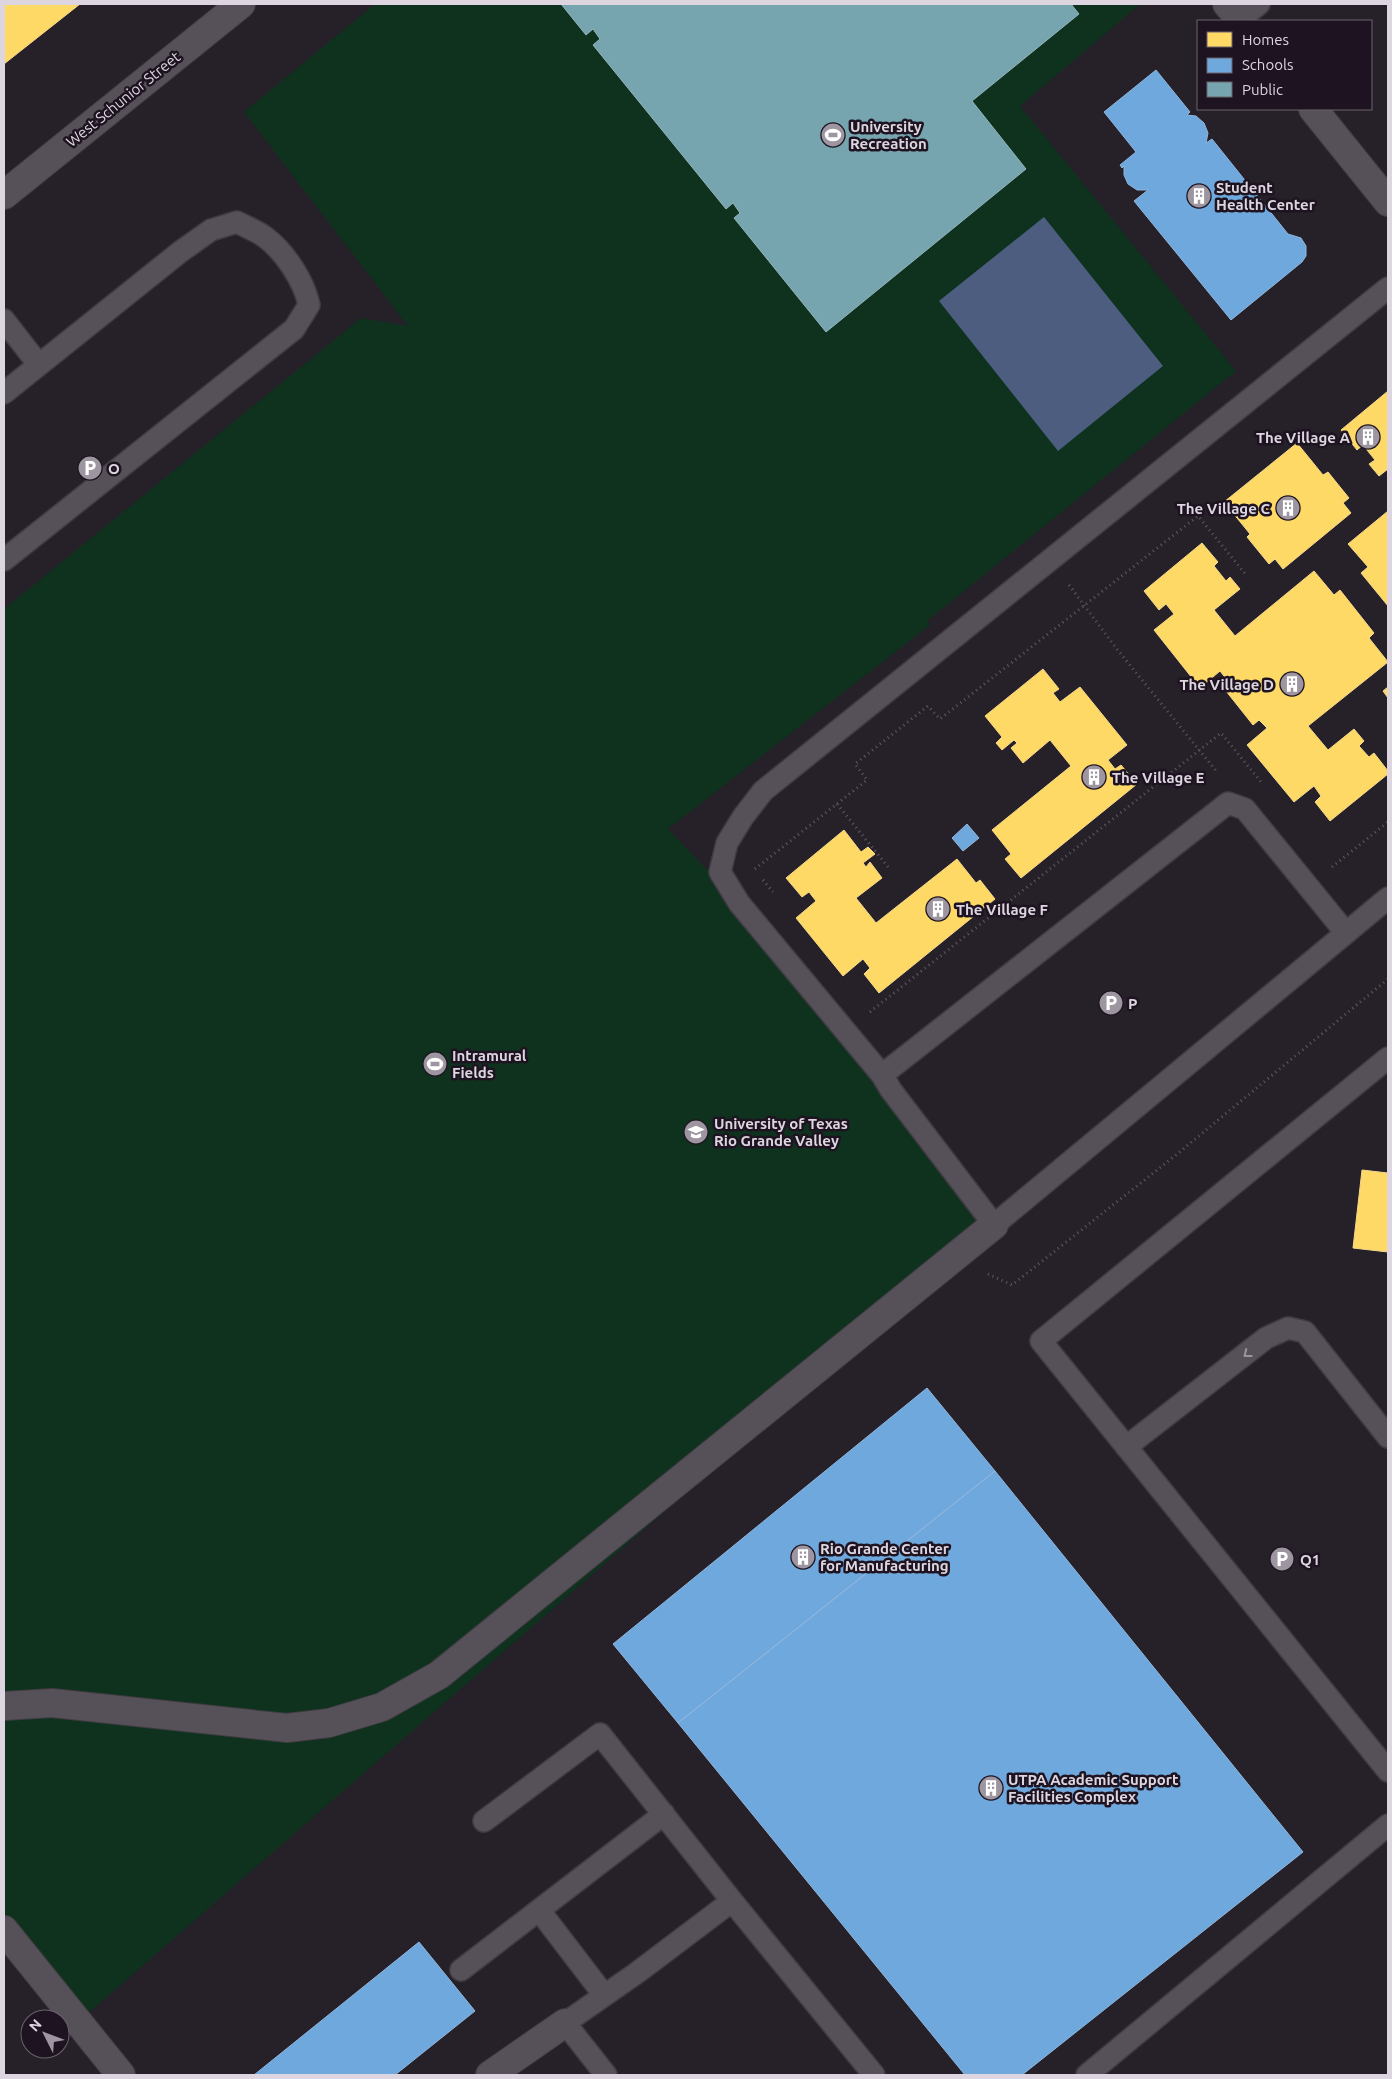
<svg xmlns="http://www.w3.org/2000/svg" width="1392" height="2079" viewBox="0 0 1392 2079" font-family="Ubuntu,sans-serif">
<style>
.green{fill:#0f321e}
.water{fill:#4c5d80}
.homes{fill:#ffd966;stroke:#f5d88b}
.schools{fill:#6fa8dc;stroke:#90b6dd}
.public{fill:#76a5af;stroke:#95b4be}
.lines{fill:none;stroke-linecap:round;stroke-linejoin:round}
.lane-casing{stroke:#403b42;stroke-width:24}
.street-casing{stroke:#403b42;stroke-width:30}
.secondary-casing{stroke:#403b42;stroke-width:30}
.path{stroke:#5f5b60;stroke-width:3;stroke-dasharray:1 4;stroke-linecap:butt}
.lane{stroke:#565158;stroke-width:21}
.street{stroke:#565158;stroke-width:28}
.secondary{stroke:#565158;stroke-width:28}
.oneway{stroke:#9a949c}
.labels{text-anchor:middle;dominant-baseline:central;stroke-width:5;stroke-linejoin:round;paint-order:stroke}
.street-label{font-size:15px;fill:#ddd6e0;stroke:#1e1421}
.poi-label{font-size:15px;font-weight:bold;fill:#ddd6e0;stroke:#1e1421;text-anchor:start}
</style>
<rect width="100%" height="100%" fill="#262028"/>
<path class="green" d="M375 4H1137L1138 6 1020 106 1236 371 927 621 930 625 668 829 739 903 994 1225 78 2022 4 1930V609L361 318 408 326 244 112Z"/>
<path class="water" d="M1044 217 1163 366 1058 451 939 301Z"/>
<path class="homes" d="M4 4H80L4 64Z
M1388 391V469L1379 476 1369 464 1375 460 1363 445 1357 450 1341 430Z
M1297 443 1323 475 1328 472 1349 498 1343 503 1351 513 1283 569 1275 559 1269 564 1247 537 1250 534 1224 502Z
M1388 511V606L1361 573 1368 567 1348 544Z
M1202 543 1218 562 1214 566 1226 581 1230 577 1240 589 1214 610 1235 636 1314 571 1334 595 1340 590 1374 633 1369 638 1388 662 1308 726 1328 750 1354 729 1364 741 1359 746 1369 757 1374 753 1388 771V774L1330 821 1315 802 1321 796 1314 786 1294 802 1247 745 1267 728 1259 720 1253 725 1222 686 1228 681 1220 671 1200 688 1154 630 1174 614 1166 604 1159 610 1144 591Z
M1043 669 1059 689 1053 693 1060 702 1080 687 1127 745 1108 760 1115 769 1121 765 1137 784 1021 878 1005 859 1011 854 992 830 1071 766 1050 740 1023 763 1011 748 1017 743 1014 740 1002 750 996 743 1002 737 985 716Z
M1388 687V698L1383 691Z
M844 830 861 852 868 847 875 854 863 863 866 867 870 862 882 878 856 898 876 923 957 859 976 883 980 880 995 899 879 993 864 974 870 968 863 959 843 976 796 918 816 901 809 892 802 897 786 878Z
M1362 1170 1388 1173V1252L1353 1248Z"/>
<path class="schools" d="M1156 70 1190 112 1187 115 1196 116 1204 123 1208 133 1206 143 1212 139 1288 234 1301 238 1306 246V256L1302 262 1231 320 1134 201 1148 190H1137L1128 184 1124 175V166L1122 168 1120 165 1136 152 1104 112Z
M967 824 979 838 963 851 952 838Z
M927 1388 995 1471 678 1723 613 1644Z
M995 1471 1303 1852 1022 2075H965L678 1723Z
M419 1942 475 2011 395 2075H254Z"/>
<path class="public" d="M561 4H1071L1079 14 972 101 1026 169 826 332 734 218 740 213 733 203 726 209 593 45 600 39 593 29 586 35Z"/>
<g class="lines">
<defs>
<path id="lane" d="M1240 19 1259 4
M4 320 39 365
M4 393 180 252 211 230 237 222C246 227 257 231 265 237 285 252 304 281 309 305L294 329 4 560
M1346 933 1245 809 1228 803 882 1075 891 1090 994 1225 1346 933 1388 898
M1388 1058 1041 1341 1388 1771
M882 1075 739 903 720 872 727 843 743 817 763 791 1388 288
M1126 1447 1266 1338 1288 1328 1305 1332 1388 1437
M484 1821 600 1734 732 1901
M539 1910 604 1995
M461 1970 664 1814
M606 2075 565 2023 638 1972 732 1901 874 2075
M1087 2075 1388 1825"/>
<path id="street" d="M4 1706 52 1703 287 1728 329 1723 382 1707 439 1675 994 1225
M4 1930 121 2075
M490 2075 565 2023"/>
<path id="secondary" d="M1227 4 1242 21
M1313 109 1388 202
M4 195 241 4"/>
</defs>
<use href="#lane" class="lane-casing"/>
<use href="#street" class="street-casing"/>
<use href="#secondary" class="secondary-casing"/>
<path class="path" d="M1069 585 1116 648 1217 772
M837 804 889 868
M1332 867 1388 822
M755 869 867 780 855 764 928 706 940 719 1198 516 1247 576
M763 880 773 892
M870 1012 1221 733 1261 782
M988 1274 1012 1285 1176 1155 1388 979"/>
<use href="#lane" class="lane"/>
<use href="#street" class="street"/>
<use href="#secondary" class="secondary"/>
</g>
<defs><path id="oneway-chevron" d="M-2-3.5L2.5 0L-2 3.5" fill="none" stroke-width="1.6" stroke-linecap="round" stroke-linejoin="round" transform="scale(1.25)"/></defs>
<use class="oneway" href="#oneway-chevron" transform="translate(1247 1354) rotate(142)"/>
<defs>
<symbol id="stadium-disc" viewBox="-11 -11 22 22"><circle r="9.5" fill="#9d96a0" stroke="#1e1421"/><path d="M0-5a6.5 5 0 1 0 0 10a6.5 5 0 1 0 0-10ZM-3.5-1.8h7v3.6h-7Z" fill="#fff"/></symbol>
<symbol id="building-disc" viewBox="-11 -11 22 22"><circle r="9.5" fill="#9d96a0" stroke="#1e1421"/><path d="M-4-6H4V6H1V3H-1V6H-4ZM-2.5-4.3h1.7v1.8h-1.7ZM.8-4.3h1.7v1.8H.8ZM-2.5-1h1.7V.8h-1.7ZM.8-1h1.7V.8H.8Z" fill="#fff"/></symbol>
<symbol id="parking-disc" viewBox="-11 -11 22 22"><circle r="9.5" fill="#9d96a0" stroke="#1e1421"/><path d="M-3.5-5.5H1a3.5 3.5 0 0 1 0 7H-1V5.5H-3.5ZM-1-3.4V-.6H.8a1.4 1.4 0 0 0 0-2.8Z" fill="#fff"/></symbol>
<symbol id="university-disc" viewBox="-11 -11 22 22"><circle r="9.5" fill="#9d96a0" stroke="#1e1421"/><path d="M0-5L7-2L0 1L-7-2ZM-4 1L0 2.5L4 1V4Q0 6-4 4Z" fill="#fff"/></symbol>
</defs>
<g fill-rule="evenodd">
<use href="#stadium-disc" x="819" y="121" width="28" height="28"/>
<use href="#building-disc" x="1185" y="182" width="28" height="28"/>
<use href="#building-disc" x="1354" y="423" width="28" height="28"/>
<use href="#parking-disc" x="76" y="454" width="28" height="28"/>
<use href="#building-disc" x="1274" y="494" width="28" height="28"/>
<use href="#building-disc" x="1278" y="670" width="28" height="28"/>
<use href="#building-disc" x="1080" y="763" width="28" height="28"/>
<use href="#building-disc" x="924" y="895" width="28" height="28"/>
<use href="#parking-disc" x="1097" y="989" width="28" height="28"/>
<use href="#stadium-disc" x="421" y="1050" width="28" height="28"/>
<use href="#university-disc" x="682" y="1118" width="28" height="28"/>
<use href="#building-disc" x="789" y="1543" width="28" height="28"/>
<use href="#parking-disc" x="1268" y="1545" width="28" height="28"/>
<use href="#building-disc" x="977" y="1774" width="28" height="28"/>
</g>
<g class="labels">
<g class="street-label">
<text transform="translate(123 99) rotate(-39)">West Schunior Street</text>
</g>
<g class="poi-label">
<text x="850" y="126">University<tspan x="850" dy="17">Recreation</tspan></text>
<text x="1216" y="187">Student<tspan x="1216" dy="17">Health Center</tspan></text>
<text x="1350" y="437" text-anchor="end">The Village A</text>
<text x="108" y="468">O</text>
<text x="1270" y="508" text-anchor="end">The Village C</text>
<text x="1274" y="684" text-anchor="end">The Village D</text>
<text x="1112" y="777">The Village E</text>
<text x="956" y="909">The Village F</text>
<text x="1128" y="1003">P</text>
<text x="452" y="1055">Intramural<tspan x="452" dy="17">Fields</tspan></text>
<text x="714" y="1123">University of Texas<tspan x="714" dy="17">Rio Grande Valley</tspan></text>
<text x="820" y="1548">Rio Grande Center<tspan x="820" dy="17">for Manufacturing</tspan></text>
<text x="1300" y="1559">Q1</text>
<text x="1008" y="1779">UTPA Academic Support<tspan x="1008" dy="17">Facilities Complex</tspan></text>
</g>
</g>
<rect width="1392" height="2079" fill="none" stroke="#ddd6e0" stroke-width="10"/>
<rect x="1197" y="20" width="175" height="90" fill="#1e1421" stroke="#6a626d"/>
<rect x="1207" y="32" width="25" height="15" fill="#ffd966" stroke="#6a626d"/>
<text x="1242" y="45" font-size="15" fill="#ddd6e0">Homes</text>
<rect x="1207" y="58" width="25" height="15" fill="#6fa8dc" stroke="#6a626d"/>
<text x="1242" y="70" font-size="15" fill="#ddd6e0">Schools</text>
<rect x="1207" y="82" width="25" height="15" fill="#76a5af" stroke="#6a626d"/>
<text x="1242" y="95" font-size="15" fill="#ddd6e0">Public</text>
<g transform="translate(45 2034) rotate(312)"><circle r="24" fill="#1e1421" stroke="#6a626d"/>
<path d="M0-4L9 19L0 12L-9 19Z" fill="#9d96a0"/>
<text y="-8" font-size="14" font-weight="bold" text-anchor="middle" fill="#ddd6e0">N</text>
</g>
</svg>
